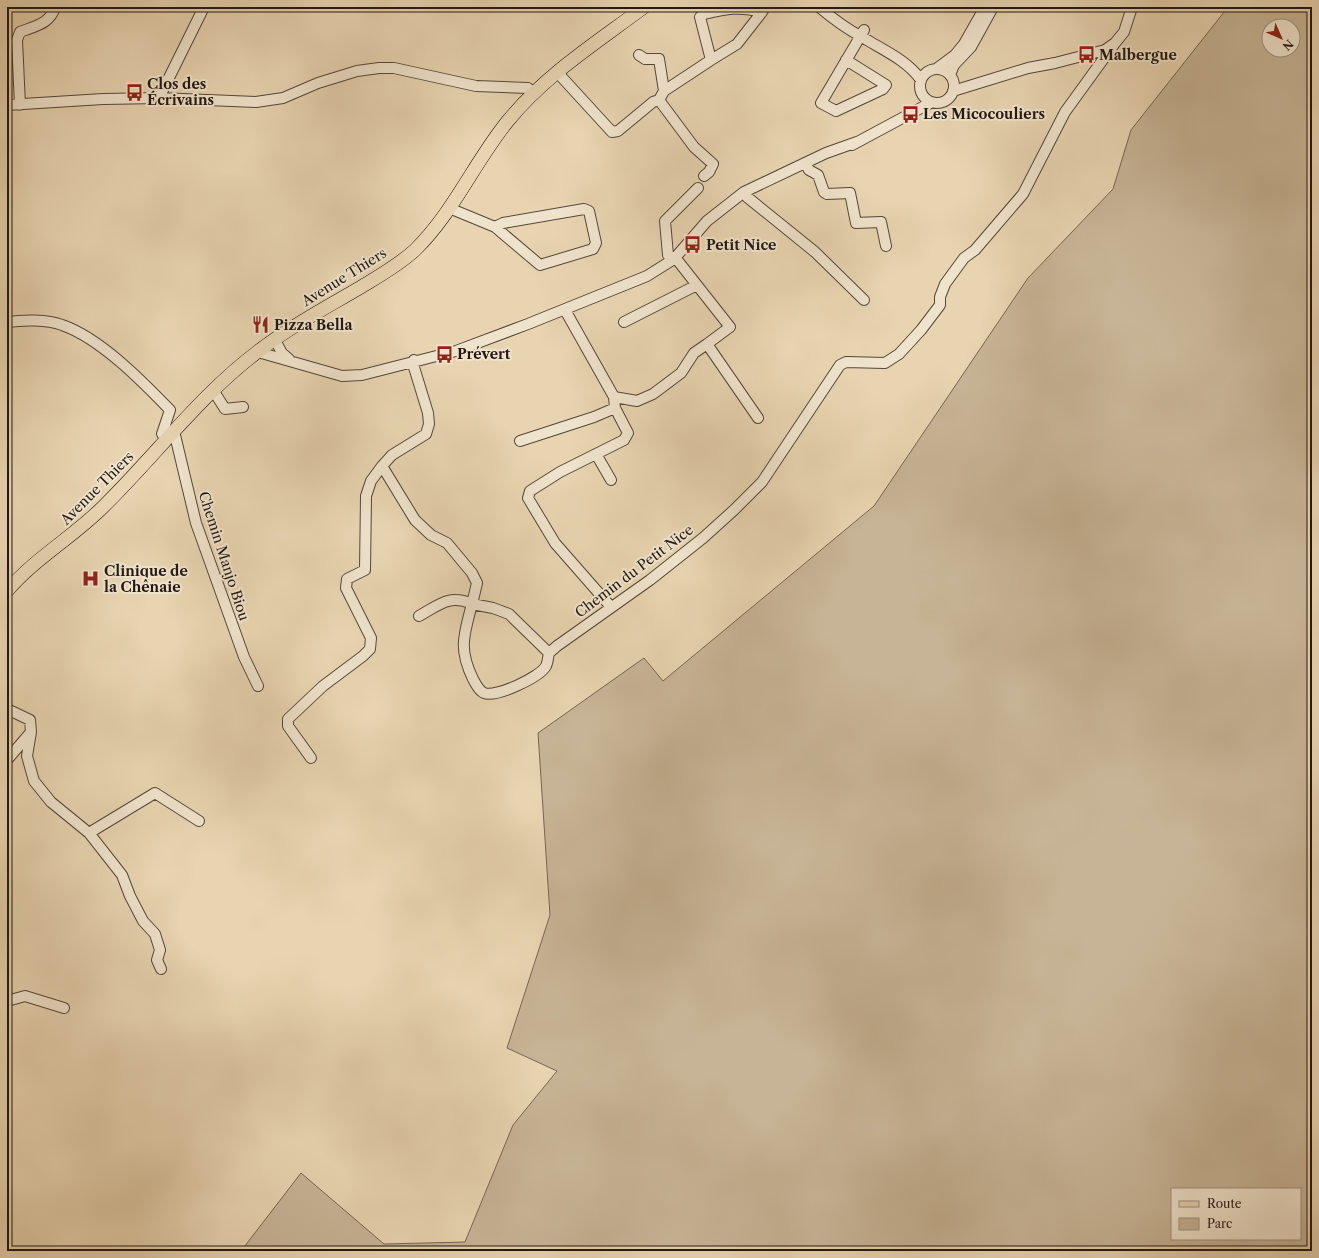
<svg xmlns="http://www.w3.org/2000/svg" width="1319" height="1258" viewBox="0 0 1319 1258" font-family="'Libre Caslon Text',serif">
<style>
.green{fill:#c7b496;stroke:#756654;fill-rule:evenodd}
.lines{fill:none;stroke-linecap:round;stroke-linejoin:round}
.minor-casing{stroke:#54473a;stroke-width:12}
.major-casing{stroke:#231812;stroke-width:14}
.minor{stroke:#f0e3cc;stroke-width:10}
.major{stroke:#e8d4b1;stroke-width:13}
.labels{text-anchor:middle;dominant-baseline:central;stroke-width:4;stroke-linejoin:round;paint-order:stroke}
.poi-label{font-size:14px;font-weight:bold;fill:#231812;stroke:#f0e3cc;text-anchor:start}
.street-label{font-size:14px;fill:#231812;stroke:#f0e3cc}
</style>
<rect width="100%" height="100%" fill="#e8d4b1"/>
<filter id="stains"><feTurbulence type="fractalNoise" baseFrequency=".005" numOctaves="4"/><feColorMatrix values="0 0 0 0 .2 0 0 0 0 .09 0 0 0 0 .02 0 0 0 .5 -.17"/></filter>
<radialGradient id="worn" r=".72"><stop offset=".6" stop-color="#630" stop-opacity="0"/><stop offset="1" stop-color="#630" stop-opacity=".3"/></radialGradient>
<path class="green" d="M1228 7H1312V1251H241L301 1173 384 1244 465 1242 513 1125 557 1071 507 1048 550 915 538 733 644 658 663 681 874 506 1028 278 1113 189 1131 130ZM1269 26H1293V50H1269ZM1172 1189H1300V1239H1172Z"/>
<g class="lines">
<defs>
<path id="minor" d="M819 7C832 18 847 29 862 37 883 50 907 60 921 80
M762 12C739 6 726 9 704 14L700 17 711 60 737 44 762 12 765 7
M846 60 886 85 883 89 836 111 821 103 864 30
M936 69 955 55 964 44 985 7
M920 86a17 17 0 1 1 34 0a17 17 0 1 1-34 0Z
M557 72 612 132 618 131 653 102 659 100 664 91 659 59H645L639 55
M950 75 954 65 971 47 993 7
M664 91 711 60
M953 91 1028 68 1055 63 1105 50 1115 43 1124 32 1132 7
M159 98 202 11 200 7
M659 100 694 147 713 164 709 172 704 176
M7 105 103 99 159 98 256 102 283 98 318 83 357 71 379 68H394L476 86 528 88 534 93
M20 105 17 40 20 32C35 26 50 24 55 7
M852 145 932 102
M806 164 809 170 818 175 824 192 827 194 850 193 856 223 881 222 886 246
M698 188 665 221 668 255 678 261 730 327 707 344 758 418
M744 192 747 197 815 252 864 300
M449 208 495 227 540 265 593 249 596 243 589 211 584 209 503 223 495 227
M565 310 614 397 615 408 628 433 624 440 560 472 530 491 528 498 555 543 611 607
M7 322C22 320 47 319 62 325 100 338 142 381 170 410L162 434 166 439
M624 322 697 285
M275 340 282 353 289 359
M258 352 342 376 362 375 456 351 528 324 647 276 674 259 707 221 744 192 826 153 857 142
M213 390 225 409 243 407
M614 397 637 401 653 394 681 373 694 353 707 344
M174 431 196 523 244 657 258 686
M520 441 594 417 615 408
M596 454 611 480
M382 466 415 520 431 535 447 543 472 573 477 583 472 604C449 594 439 605 419 616
M472 604 493 608 509 614 549 653C548 657 548 662 546 666 540 677 496 698 484 693 478 690 476 684 473 679 458 648 464 635 472 604Z
M549 653 557 646 650 580 703 538 734 510 762 482 840 365 846 362 885 363 899 354 921 330 940 305V297L945 284 964 258 975 250 1023 194 1065 112 1115 43
M7 709 30 720 31 732 7 760
M31 732 27 756 34 781 51 802 89 833 122 875 130 896 143 921 155 934 160 950 157 960 161 969
M311 758 288 726V719L323 686 363 656 370 649 371 638 346 588 347 579 365 570 366 496 371 481 382 466 392 455 426 434 429 424 428 413 413 364 414 360
M89 833 155 793 199 821
M7 1001 25 996 64 1008"/>
<path id="major" d="M7 591C34 559 73 537 103 507 157 454 202 392 264 347 294 324 329 306 361 287 379 276 399 265 415 250 453 213 474 163 507 122 545 75 596 43 644 7"/>
</defs>
<use href="#minor" class="minor-casing"/>
<use href="#major" class="major-casing"/>
<use href="#minor" class="minor"/>
<use href="#major" class="major"/>
</g>
<defs>
<symbol id="bus-bare" viewBox="-9 -9 18 18"><path d="M-5-6H5V4H4V6H2V4H-2V6H-4V4H-5ZM-3.5-4V0h7V-4ZM-3.5 1.2v1.5H-2V1.2ZM2 1.2v1.5H3.5V1.2Z" fill="#8f2418" stroke="#f0e3cc" stroke-width="2.5" paint-order="stroke"/></symbol>
<symbol id="restaurant-bare" viewBox="-9 -9 18 18"><path d="M-5-6h1v4h1v-4h1v4h1v-4h1v5L-1.5 .5V6h-2V.5L-5-1ZM5-6V6H3V1.5H1.5Q1.5-4 5-6Z" fill="#8f2418" stroke="#f0e3cc" stroke-width="2.5" paint-order="stroke"/></symbol>
<symbol id="hospital-bare" viewBox="-9 -9 18 18"><path d="M-5-5h3v3.5h4V-5h3V5h-3V1.5h-4V5h-3Z" fill="#8f2418" stroke="#f0e3cc" stroke-width="2.5" paint-order="stroke"/></symbol>
</defs>
<g fill-rule="evenodd">
<use href="#bus-bare" x="1074" y="42" width="25" height="25"/>
<use href="#bus-bare" x="122" y="80" width="25" height="25"/>
<use href="#bus-bare" x="898" y="102" width="25" height="25"/>
<use href="#bus-bare" x="680" y="232" width="25" height="25"/>
<use href="#restaurant-bare" x="248" y="312" width="25" height="25"/>
<use href="#bus-bare" x="432" y="342" width="25" height="25"/>
<use href="#hospital-bare" x="78" y="566" width="25" height="25"/>
</g>
<g class="labels">
<g class="poi-label">
<text x="1099" y="55">Malbergue</text>
<text x="147" y="84">Clos des<tspan x="147" dy="16">Écrivains</tspan></text>
<text x="923" y="114">Les Micocouliers</text>
<text x="706" y="245">Petit Nice</text>
<text x="274" y="325">Pizza Bella</text>
<text x="457" y="354">Prévert</text>
<text x="104" y="571">Clinique de<tspan x="104" dy="16">la Chênaie</tspan></text>
</g>
<g class="street-label">
<text transform="translate(344 277) rotate(-32)">Avenue Thiers</text>
<text transform="translate(97 488) rotate(-45)">Avenue Thiers</text>
<text transform="translate(224 556) rotate(72)">Chemin Manjo Biou</text>
<text transform="translate(634 571) rotate(-37)">Chemin du Petit Nice</text>
</g>
</g>
<rect width="1319" height="1258" fill="none" stroke="#e8d4b1" stroke-width="24"/>
<rect x="8" y="8" width="1303" height="1242" fill="none" stroke="#231812" stroke-width="2"/>
<rect x="12" y="12" width="1295" height="1234" fill="none" stroke="#231812"/>
<rect x="1171" y="1188" width="130" height="52" fill="#f0e3cc" stroke="#9e9282"/>
<rect x="1179" y="1201" width="20" height="6" fill="#e8d4b1" stroke="#9e9282"/>
<text x="1207" y="1208" font-size="12" fill="#231812">Route</text>
<rect x="1179" y="1218" width="20" height="12" fill="#c7b496" stroke="#9e9282"/>
<text x="1207" y="1228" font-size="12" fill="#231812">Parc</text>
<g transform="translate(1281 38) rotate(135)"><circle r="19" fill="#f0e3cc" stroke="#9e9282"/>
<path d="M0-3L7 15L0 10L-7 15Z" fill="#8f2418"/>
<text y="-6" font-size="11" font-weight="bold" text-anchor="middle" fill="#231812">N</text>
</g>
<rect width="100%" height="100%" filter="url(#stains)"/>
<rect width="100%" height="100%" fill="url(#worn)"/>
</svg>
